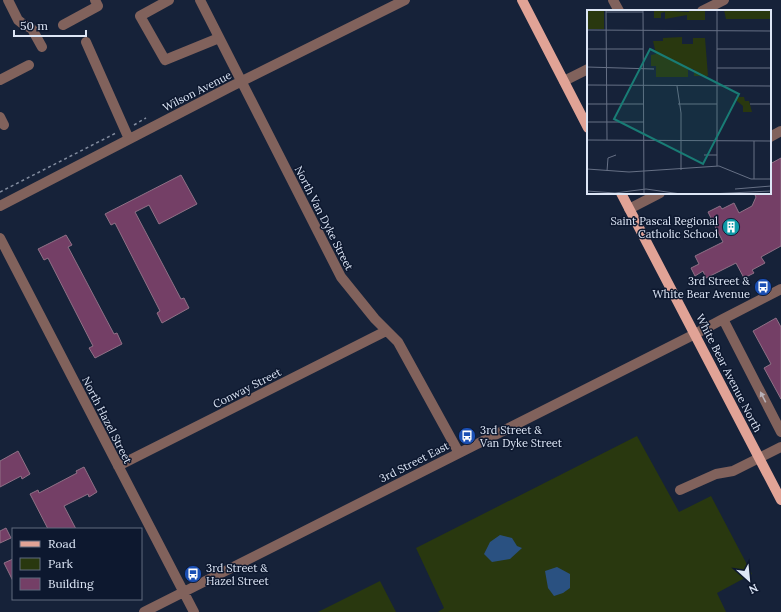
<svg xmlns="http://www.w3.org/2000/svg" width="781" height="612" viewBox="0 0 781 612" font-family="Lora,serif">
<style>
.green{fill:#29380f}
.water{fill:#2a5181}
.building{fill:#743f66;stroke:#8f7186}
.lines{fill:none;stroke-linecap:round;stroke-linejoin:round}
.path{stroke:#828c9f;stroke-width:1.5;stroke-dasharray:3 3;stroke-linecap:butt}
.minor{stroke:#81625c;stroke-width:10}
.major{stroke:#e1a396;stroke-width:10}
.oneway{fill:#b8b1b8}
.labels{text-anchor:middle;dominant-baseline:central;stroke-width:3;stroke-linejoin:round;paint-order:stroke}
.street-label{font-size:11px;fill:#dde6f6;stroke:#0d182f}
.poi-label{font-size:11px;fill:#dde6f6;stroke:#0d182f;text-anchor:end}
.inset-road{fill:none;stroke:#667085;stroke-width:1}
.view{fill:#197c75;fill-opacity:0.15;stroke:#197c75;stroke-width:2}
.inset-edge{fill:none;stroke:#dde6f6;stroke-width:2}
</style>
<rect width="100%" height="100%" fill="#162239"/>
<path class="green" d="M637 436 679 512 711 496 752 574 717 593 726 612H438L444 608 416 548Z
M380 581 396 612H318Z"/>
<path class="water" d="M500 535 512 538 517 546 522 548 510 559 492 562 484 554 490 542Z
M557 567 570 574V588L563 593 554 596 548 588 545 571Z"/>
<path class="building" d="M781 158V246L761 257 765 263 752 270 754 273 744 278 736 263 706 278 703 271 695 276 691 268 699 264 695 256 723 242 708 212 720 206 722 209 734 203 739 213 752 206 756 197 754 193H770V164Z
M181 175 197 204 159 224 149 205 135 212 181 299 184 298 189 308 162 323 157 313 160 311 115 223 111 225 105 214Z
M66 235 72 245 68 247 114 334 117 333 122 344 95 358 89 348 93 346 48 258 44 260 38 249Z
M776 318 781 327V399L764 368 771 364 753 331Z
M18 451 30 474 22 479 21 476 0 487V461Z
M84 467 97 492 89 497 88 494 64 506 76 529H48L30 494 38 490 39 493 77 473 76 471Z
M6 528 11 538 0 543V531Z
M13 559V581L4 563Z"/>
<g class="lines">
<path class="path" d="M134 125 146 118
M0 192 116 133"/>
<path class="minor" d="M8 0 18 20 23 24 32 29 42 47
M169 0 140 16 165 60 219 38
M200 0 341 277 375 319 398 342 459 453
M613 0 619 11
M702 11 724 0
M63 25 98 6 95 0
M86 42 129 139
M0 80 29 65
M564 81 588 69
M0 117 4 125
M770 137 781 131
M0 206 232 86 405 0
M629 209 660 193
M0 238 194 612
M723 319 781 432
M118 466 386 331
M680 490 716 474 733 471 781 447
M144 612 695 334 723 319 781 289"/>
<path class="major" d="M522 0 588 128
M621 193 781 500"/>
</g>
<defs><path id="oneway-solid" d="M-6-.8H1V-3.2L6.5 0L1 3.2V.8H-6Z"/></defs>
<use class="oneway" href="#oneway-solid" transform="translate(763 397) rotate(-117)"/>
<defs>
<symbol id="building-disc" viewBox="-11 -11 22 22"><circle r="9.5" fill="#0f9aa8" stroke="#0d182f"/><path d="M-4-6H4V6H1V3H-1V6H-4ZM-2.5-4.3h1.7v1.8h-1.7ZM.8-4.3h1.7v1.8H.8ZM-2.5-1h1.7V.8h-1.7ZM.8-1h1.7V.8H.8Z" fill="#fff"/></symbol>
<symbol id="bus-disc" viewBox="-11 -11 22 22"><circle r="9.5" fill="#1a4fb4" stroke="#0d182f"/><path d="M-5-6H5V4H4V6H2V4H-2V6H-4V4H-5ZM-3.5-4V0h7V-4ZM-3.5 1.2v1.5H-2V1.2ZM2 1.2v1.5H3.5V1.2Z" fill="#fff"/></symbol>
</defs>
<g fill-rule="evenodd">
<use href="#building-disc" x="721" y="217" width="20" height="20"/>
<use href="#bus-disc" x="753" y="277" width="20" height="20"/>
<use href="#bus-disc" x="457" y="426" width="20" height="20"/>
<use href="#bus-disc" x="183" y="564" width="20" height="20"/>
</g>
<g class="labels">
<g class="street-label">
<text transform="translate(197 91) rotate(-27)">Wilson Avenue</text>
<text transform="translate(324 218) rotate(63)">North Van Dyke Street</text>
<text transform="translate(729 373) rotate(63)">White Bear Avenue North</text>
<text transform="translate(247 388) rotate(-27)">Conway Street</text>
<text transform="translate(107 420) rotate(63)">North Hazel Street</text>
<text transform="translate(414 462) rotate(-27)">3rd Street East</text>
</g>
<g class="poi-label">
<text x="718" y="221">Saint Pascal Regional<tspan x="718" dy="13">Catholic School</tspan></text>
<text x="750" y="281">3rd Street &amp;<tspan x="750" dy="13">White Bear Avenue</tspan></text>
<text x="480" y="430" text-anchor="start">3rd Street &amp;<tspan x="480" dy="13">Van Dyke Street</tspan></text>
<text x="206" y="568" text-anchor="start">3rd Street &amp;<tspan x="206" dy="13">Hazel Street</tspan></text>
</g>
</g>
<g transform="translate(587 10)">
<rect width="184" height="184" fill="#162239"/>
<path d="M0 0H17V19H0ZM67 0 102 2V0H118V10H100V5L78 9V2L74 3V8H67ZM137 0H184V9H139ZM95 27V34H106V28H118L121 66H107V59H101V67H69V56H64V45L69 44 66 31H76V28ZM150 87H157L158 91H162L165 102H156V96L150 91Z" fill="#29380f"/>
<path class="inset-road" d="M19 0 20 130M56 0 57 184M130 0V156M19 2H56M0 20 184 21M0 39H56M130 39H184M0 57 67 59M130 58H184M0 75 184 76M90 76 94 103V160M0 94H57M91 94H130M163 94H184M0 112H57M0 130 184 131M117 145H130M0 159 42 162 132 156 164 169H184M20 161 21 148 29 145M167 169V131M148 179 184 176M0 181 28 183 59 179 94 184M122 184 184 181M159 184H183"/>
<path class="view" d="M63 39 152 84 116 154 27 109Z"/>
<rect width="184" height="184" class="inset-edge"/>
</g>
<rect x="12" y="528" width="130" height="72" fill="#0d182f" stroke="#606a7f"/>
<rect x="20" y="541" width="20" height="6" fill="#e1a396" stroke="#606a7f"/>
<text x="48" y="548" font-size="12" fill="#dde6f6">Road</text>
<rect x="20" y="558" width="20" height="12" fill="#29380f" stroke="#606a7f"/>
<text x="48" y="568" font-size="12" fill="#dde6f6">Park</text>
<rect x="20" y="578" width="20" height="12" fill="#743f66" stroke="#606a7f"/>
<text x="48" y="588" font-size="12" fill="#dde6f6">Building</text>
<g transform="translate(749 580) rotate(153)" stroke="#0d182f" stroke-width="3" paint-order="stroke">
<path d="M0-3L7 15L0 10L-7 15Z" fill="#dde6f6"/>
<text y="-6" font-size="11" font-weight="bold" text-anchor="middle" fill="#dde6f6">N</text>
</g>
<path d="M14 30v6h72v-6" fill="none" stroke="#dde6f6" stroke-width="2"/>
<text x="20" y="30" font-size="12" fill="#dde6f6" stroke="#0d182f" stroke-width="3" paint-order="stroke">50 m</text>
</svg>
